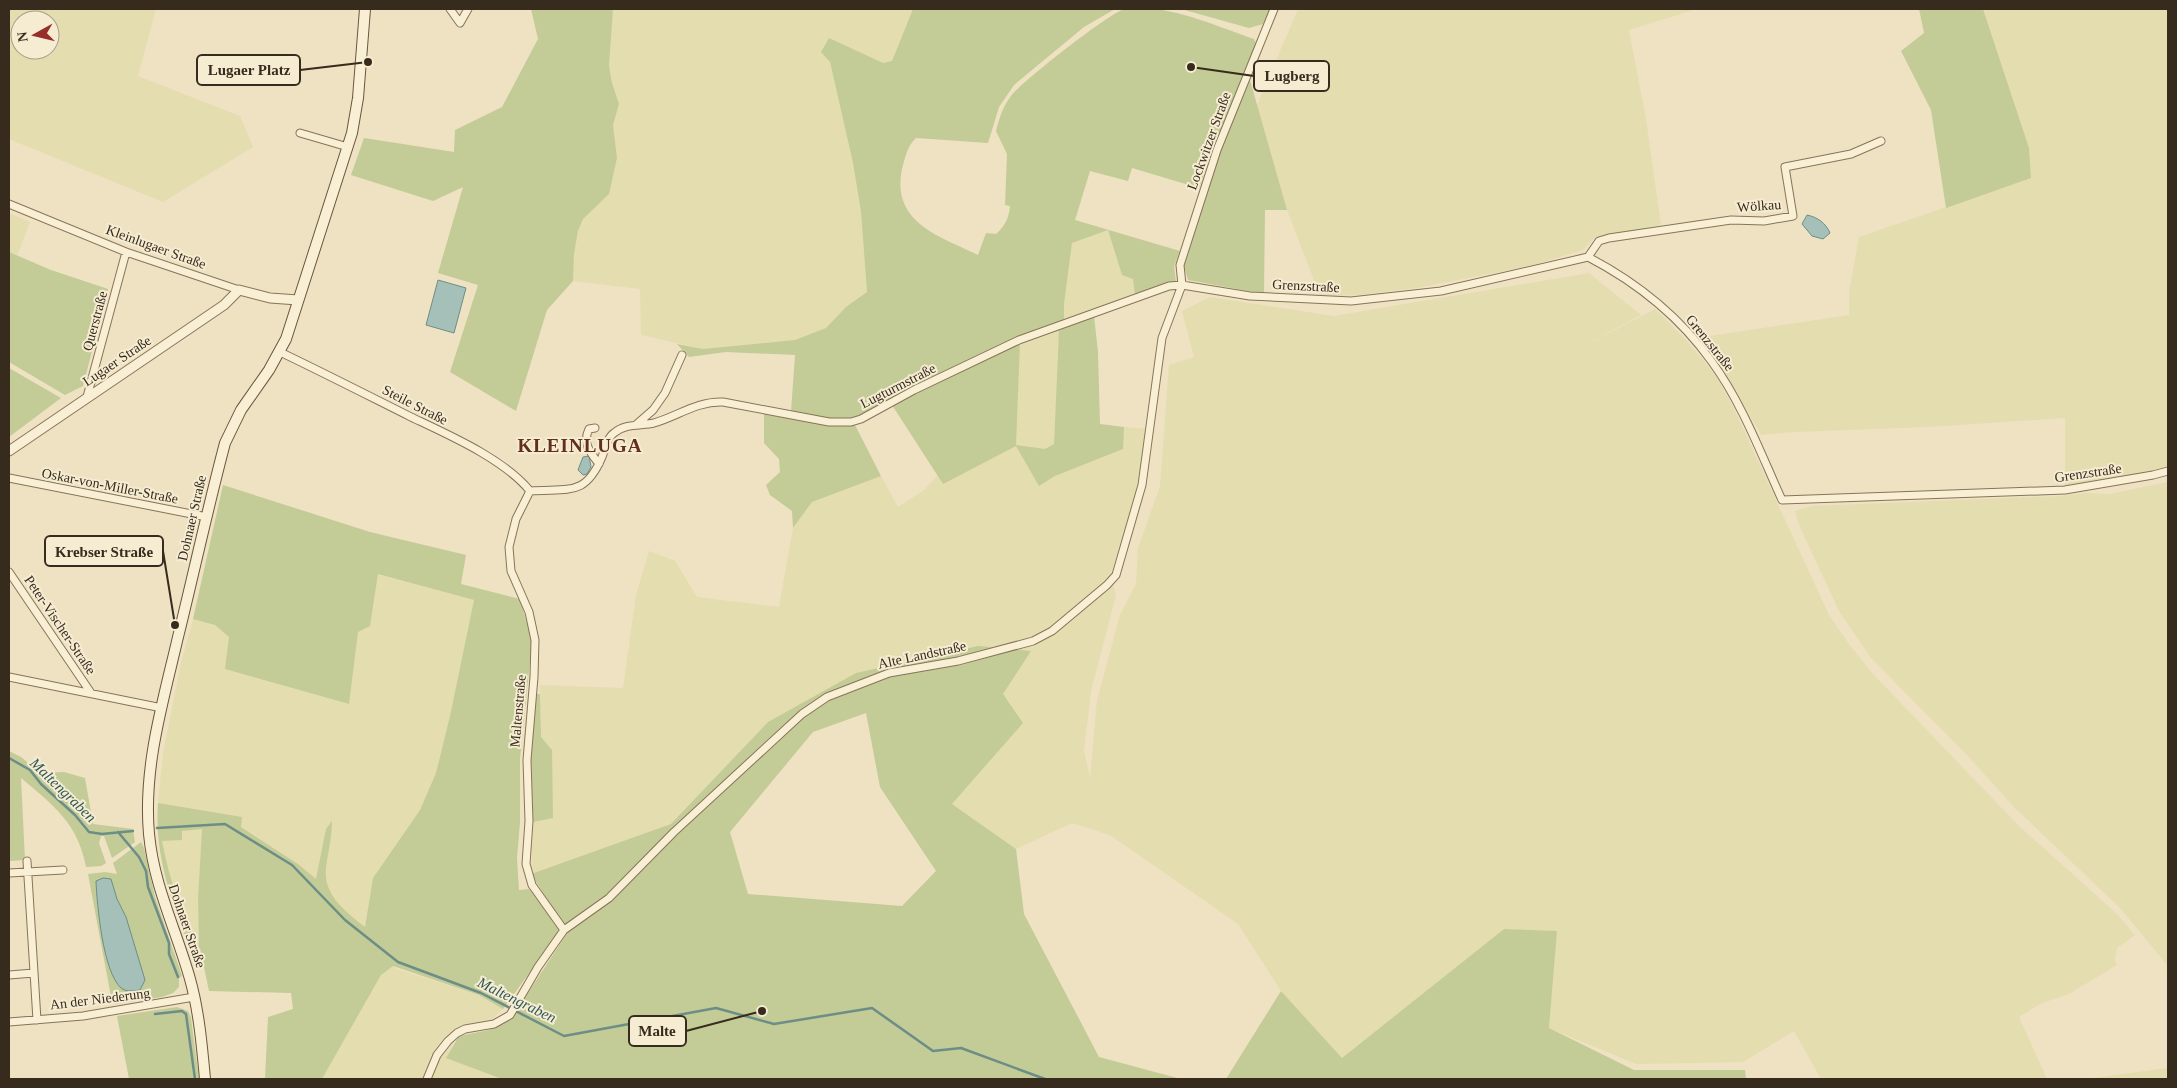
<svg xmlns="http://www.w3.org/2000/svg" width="2177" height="1088" viewBox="0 0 2177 1088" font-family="'Times New Roman',serif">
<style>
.farmland{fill:#e3ddb0;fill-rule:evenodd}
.green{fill:#c3cb96;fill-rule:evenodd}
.water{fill:#a5c0b9;stroke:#6c8e87}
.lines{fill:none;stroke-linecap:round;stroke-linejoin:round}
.stream{stroke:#6c8e87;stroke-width:2.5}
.minor-casing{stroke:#877459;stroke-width:9}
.tertiary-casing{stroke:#877459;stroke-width:11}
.secondary-casing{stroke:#69553d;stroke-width:12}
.minor{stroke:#f8efd5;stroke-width:7}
.tertiary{stroke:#f8efd5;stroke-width:9}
.secondary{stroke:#f8efd5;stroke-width:10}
.labels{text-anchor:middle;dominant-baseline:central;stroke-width:4;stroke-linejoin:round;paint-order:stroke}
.street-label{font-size:14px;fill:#372b1e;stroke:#f5ecd2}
.water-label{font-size:15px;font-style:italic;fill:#2d5756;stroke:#f5ecd2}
.district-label{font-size:19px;font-weight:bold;letter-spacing:1px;fill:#632f1d;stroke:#f5ecd2}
.leader{fill:none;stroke:#372b1e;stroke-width:2}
.callout-dot{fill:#372b1e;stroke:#f5ecd2;stroke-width:2}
.callout{fill:#f5ecd2;stroke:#372b1e;stroke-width:2}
.callout-label{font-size:15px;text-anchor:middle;font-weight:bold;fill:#372b1e}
</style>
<rect width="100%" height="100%" fill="#eee2c2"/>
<path class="farmland" d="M9 9H156L138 76 240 116 253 147 163 202 9 139ZM20 20H50V50H20Z
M613 9H913L892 61 883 63 865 56 830 62 853 163 861 212 867 292 846 307 826 328 795 340 703 349 641 335 640 289 573 281 574 254 578 231 583 219 609 194 617 158 613 125 619 104 612 83 609 66Z
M1298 9H1696L1629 30 1646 119 1661 225 1593 239 1583 250 1530 266 1417 288 1359 295 1320 296 1287 210 1257 105Z
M1983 9H2168V471L2065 490V418L1928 427 1795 432 1761 435 1747 410 1722 376 1703 337 1849 315V292L1859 237 2031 178 2029 148Z
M9 213 30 222 17 256 9 252Z
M1108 230 1122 275 1133 278 1135 296 1064 322V304L1072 243Z
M1589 273 1641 315 1567 355 1655 309 1687 341 1716 376 1734 409 1829 615 1849 644 1873 674 2018 825 2117 914 2135 935 2117 948 2115 961 2117 965 2069 994 2042 1003 2019 1017 2047 1079H1821L1794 1031 1743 1062 1636 1064 1549 1028 1557 931 1504 929 1342 1058 1281 991 1238 924 1110 835 1072 823 1016 849 952 804 1023 723 1003 694 768 722 672 824 531 874 533 822 552 818 541 737 540 685 623 688 636 595 649 551 675 561 697 597 779 607 793 528 812 502 881 476 898 507 924 490 937 476 943 484 1020 342 1059 329 1054 444 1045 449 1017 446 1039 486 1055 476 1122 449 1124 427 1146 429 1139 485 1110 576 1116 595 1091 691 1084 751 1090 778 1097 700 1120 615 1136 584 1138 548 1160 486 1169 365 1194 357 1182 311 1210 297 1334 316Z
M2168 482V966L2120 908 2014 807 1965 753 1871 658 1839 611 1799 525 1795 511 1812 506 2061 496 2085 493 2110 494Z
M378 574 474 600 450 716 436 773 420 810 373 878 365 927 341 908 329 890 325 871 332 822 326 829 317 880 298 864 240 826 242 817 158 803 163 753 181 663 193 619 215 625 230 638 225 669 348 704 358 631 370 626Z
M202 828 198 898 199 948 185 921 167 869 162 841 181 840 183 830Z
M393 966 397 969 479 995 503 1009 492 1019 461 1025 447 1058 502 1079H322L381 975Z
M2168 1068V1079H2086Z"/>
<path class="green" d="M531 9H613L609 66 612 83 619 104 613 125 617 158 609 194 583 219 578 231 574 254 573 281 547 310 516 411 450 372 478 285 438 273 463 187 433 201 351 175 364 138 454 152 455 130 502 107 538 39Z
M913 9H1115L1084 27 1014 85 999 107 988 143 916 138C907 146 905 158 902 169 891 223 939 236 978 255L986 233 996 234C1005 226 1009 218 1010 206L1005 205 1007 154 996 131C999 119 1003 106 1011 96 1020 83 1113 10 1125 9 1167 3 1215 26 1254 39L1257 46 1213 148 1199 188 1132 168 1128 181 1090 171 1075 220 1180 251 1174 266 1176 282 1135 296 1133 279 1122 275 1108 230 1072 243 1064 304V322L872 412C837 424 826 419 791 412L795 355 726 352 689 357 677 344 703 349 795 340 826 328 846 307 867 292 861 212 853 163 830 62 821 52 829 38 883 63 892 61Z
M1181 9H1270L1263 24 1249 28Z
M1919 9H1983L2029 148 2031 178 1946 208 1931 110 1901 51 1924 33Z
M1250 80 1287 210H1265L1264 294 1188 280 1184 266 1220 150Z
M9 252 51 270 108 289 83 386 65 395 9 362Z
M1094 316 1098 352 1100 424 1124 427 1123 449 1055 476 1039 486 1016 446 943 484 892 405 1020 342 1016 445 1045 449 1054 444 1059 329Z
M9 368 61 398 9 437Z
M764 413 854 423 881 476 812 502 793 528 792 511 770 495 766 485 780 472 779 459 764 443Z
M223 485 370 532 466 555 461 584 520 599 532 641 520 759V822L517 858 519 890 529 889 559 926V932L503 1009 479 995 393 966 381 975 322 1079H265L268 1017 293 1009 291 993 209 991 200 948 191 951C172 903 154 855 158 803L242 817 241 827 298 864 316 879 326 829 332 821C332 837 328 852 326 868 323 895 346 912 365 927L373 878 420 810 436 773 450 716 474 600 378 574 370 626 358 632 349 704 225 669 229 637 215 625 193 619ZM202 829 198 898 199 947C181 913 169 879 162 841L182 840V831Z
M978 646 1031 651 1003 694 1023 723 952 804 1016 849 1024 914 1099 1057 1181 1079H502L446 1058 459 1036 489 1030 512 1017 568 932 615 897 611 891 564 925 531 874 671 824 768 722 856 673ZM866 713 880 787 936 871 902 906 748 894 730 832 813 732Z
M535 694H540L541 737 552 750 553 818 533 822 531 758Z
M9 751 21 757 41 773 64 772 85 778 93 824 133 829 135 842 112 858 104 836H101L99 843 106 863 101 866 86 867C78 823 53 805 21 778L25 860 9 861Z
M141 842 144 848 155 897 182 976 179 978V987L173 993 162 997 115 1004 112 1002 88 874 105 872 117 874 113 863Z
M1504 929 1557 931 1549 1028 1634 1070H1745L1746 1079H1226L1281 991 1342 1058Z
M177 1007 188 1011 191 1018 199 1079H129L117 1016Z"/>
<path class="water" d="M1807 215C1817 217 1826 223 1830 233L1823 239 1812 236 1802 224Z
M438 280 466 288 454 333 426 325Z
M589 456 591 467 587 474 583 475 578 470 583 457Z
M103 878 111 879 117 899 126 917 145 980 140 990C133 991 126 992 121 988 103 972 97 905 96 881Z"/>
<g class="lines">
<path class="stream" d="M9 758 30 770 41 784 75 815 89 832 102 834 133 831
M157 828 225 824 292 865 345 920 398 962 481 993 564 1036 716 1008 774 1024 872 1008 933 1051 961 1048 1045 1079
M118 832 139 857 146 871 148 887 169 943V954L178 977
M155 1014 182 1011 186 1014 195 1079"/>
<defs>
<path id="minor" d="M450 9 460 23 468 9
M300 133 348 147
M9 204 126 252 239 290
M1588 257 1599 241 1609 238 1731 220 1764 221 1793 216 1785 167 1851 154 1881 141
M280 352C324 373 367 395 411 417 449 435 504 459 530 491
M87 397 126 252
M637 424 653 410 665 393 682 355
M595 428 589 429C582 443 590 452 599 464
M9 478 207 517
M530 491C569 488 585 497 602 457 605 449 607 438 614 433 625 423 641 426 654 423 678 416 697 401 723 402L829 422H851L861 419 914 390 1019 340 1169 286 1182 285 1250 296 1351 301 1441 291 1588 257C1636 282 1680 317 1712 362 1742 403 1761 454 1782 500L2065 490 2153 475 2168 471
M530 491 516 519 509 547 511 571 529 612 535 640 534 677 527 760 529 821 526 864 532 885 564 930
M9 572 91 693
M9 677 162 708
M27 861 37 1020
M9 873 63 870
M9 975 34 973
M9 1022 83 1016 194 997
M427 1079 437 1055 448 1041 457 1033 465 1029 494 1024 510 1015 538 967 564 930 609 898 674 832 802 714 827 697 889 673 958 661 1033 641 1052 631 1107 585 1116 575 1142 485 1162 338 1182 285 1180 265 1217 150 1274 9"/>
<path id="tertiary" d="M9 451 224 305 239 290 270 298 298 300"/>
<path id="secondary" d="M205 1079C202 1046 199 1011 190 979 176 929 154 887 149 834 143 767 163 702 178 637 194 572 208 507 225 443L241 410 269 370 286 339 352 133 358 98 365 9"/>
</defs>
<use href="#minor" class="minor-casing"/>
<use href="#tertiary" class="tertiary-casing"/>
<use href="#secondary" class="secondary-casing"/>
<use href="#minor" class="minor"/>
<use href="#tertiary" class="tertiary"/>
<use href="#secondary" class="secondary"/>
</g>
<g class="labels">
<g class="street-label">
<text transform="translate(1209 141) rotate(-70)">Lockwitzer Straße</text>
<text transform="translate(1759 206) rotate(-4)">Wölkau</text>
<text transform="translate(156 247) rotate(20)">Kleinlugaer Straße</text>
<text transform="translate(1306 286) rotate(3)">Grenzstraße</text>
<text transform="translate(95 321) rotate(-75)">Querstraße</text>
<text transform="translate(1710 343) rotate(51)">Grenzstraße</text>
<text transform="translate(117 361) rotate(-34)">Lugaer Straße</text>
<text transform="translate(898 386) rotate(-27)">Lugturmstraße</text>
<text transform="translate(415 405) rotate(27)">Steile Straße</text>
<text transform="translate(2088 473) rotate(-8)">Grenzstraße</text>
<text transform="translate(110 486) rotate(11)">Oskar-von-Miller-Straße</text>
<text transform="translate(192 518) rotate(-77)">Dohnaer Straße</text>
<text transform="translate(60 625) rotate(56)">Peter-Vischer-Straße</text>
<text transform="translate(922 655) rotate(-12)">Alte Landstraße</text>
<text transform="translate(518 711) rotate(-85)">Maltenstraße</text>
<text transform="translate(187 926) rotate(71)">Dohnaer Straße</text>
<text transform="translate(100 999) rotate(-7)">An der Niederung</text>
</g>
<g class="water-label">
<text transform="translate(63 790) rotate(44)">Maltengraben</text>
<text transform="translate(517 1000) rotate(26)">Maltengraben</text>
</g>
<g class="district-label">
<text x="580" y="445">KLEINLUGA</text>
</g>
</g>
<path class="leader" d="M368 62L300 70M1191 67L1254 76M175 625L163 551M762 1011L686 1031"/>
<g class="callout-dot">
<circle cx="368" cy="62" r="5"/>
<circle cx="1191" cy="67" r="5"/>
<circle cx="175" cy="625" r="5"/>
<circle cx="762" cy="1011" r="5"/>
</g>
<g class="callout">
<rect x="197" y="55" width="103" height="30" rx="5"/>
<rect x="1254" y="61" width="75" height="30" rx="5"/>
<rect x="45" y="536" width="118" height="30" rx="5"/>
<rect x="629" y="1016" width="57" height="30" rx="5"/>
</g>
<g class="callout-label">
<text x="249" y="75">Lugaer Platz</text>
<text x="1292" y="81">Lugberg</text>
<text x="104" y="557">Krebser Straße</text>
<text x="657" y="1036">Malte</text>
</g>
<rect width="2177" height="1088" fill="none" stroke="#372b1e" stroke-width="20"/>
<g transform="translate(35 35) rotate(262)"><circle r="24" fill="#f5ecd2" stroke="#a99f8a"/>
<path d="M0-4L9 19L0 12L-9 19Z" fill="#962e2a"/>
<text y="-8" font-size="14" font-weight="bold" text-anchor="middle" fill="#372b1e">N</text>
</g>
</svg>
